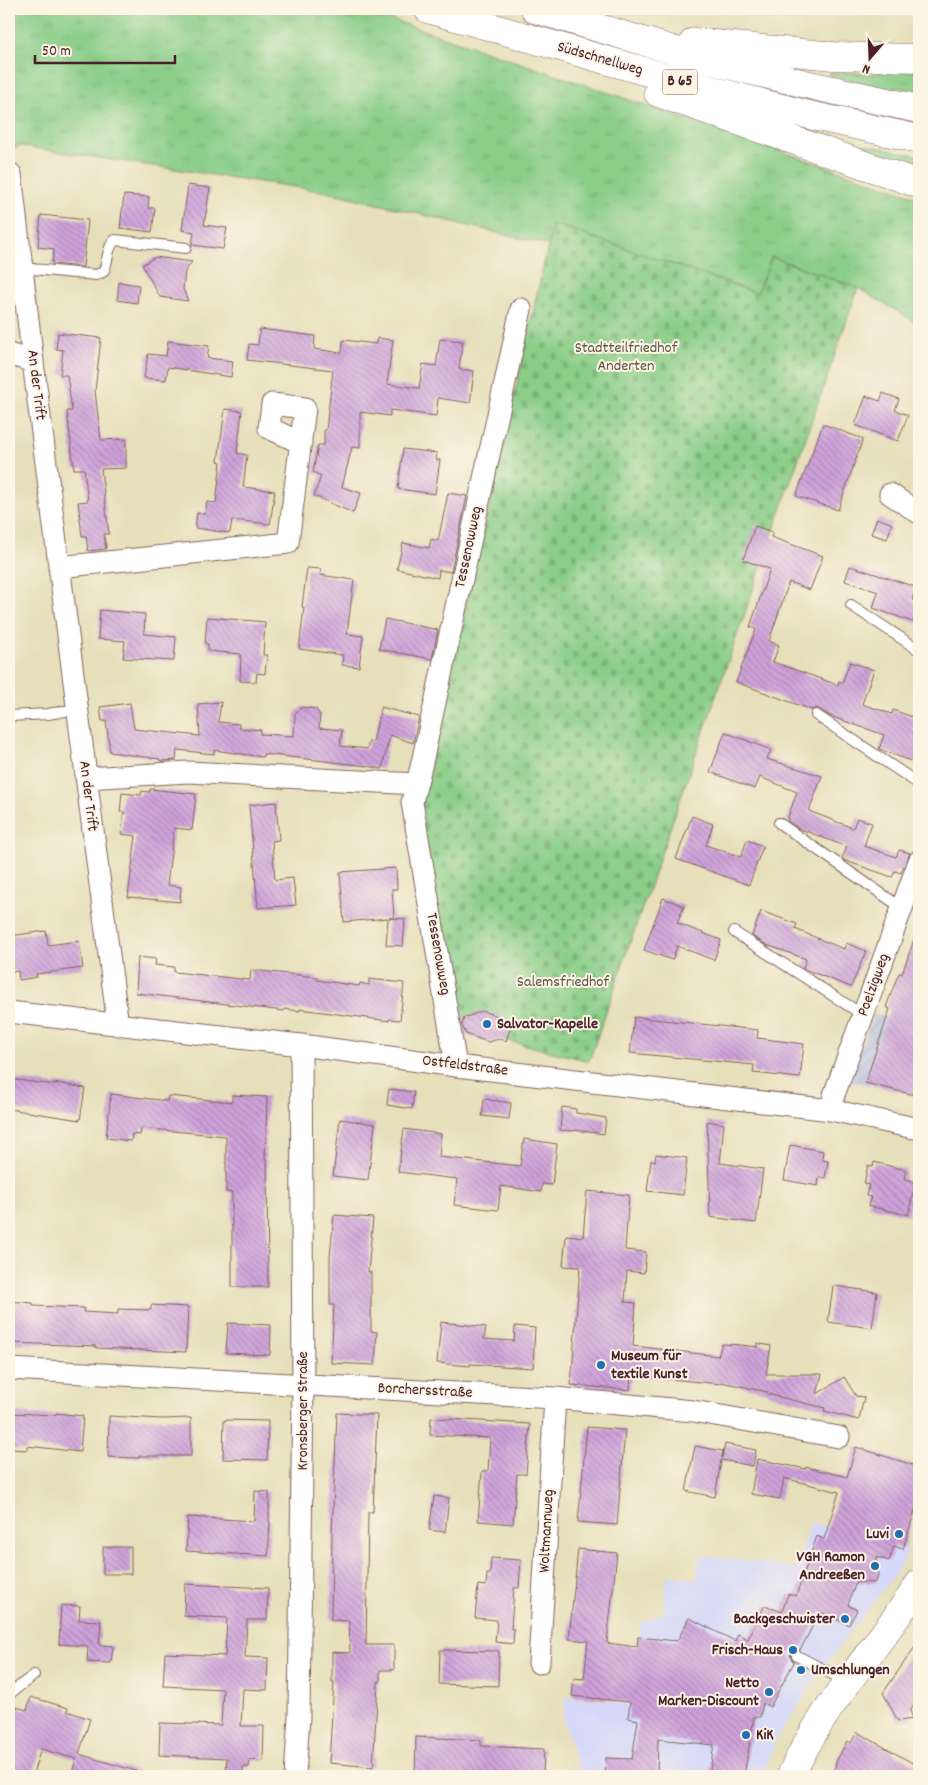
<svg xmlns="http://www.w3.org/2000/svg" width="928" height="1785" viewBox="0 0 928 1785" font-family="Dekko,sans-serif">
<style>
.built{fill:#d5d8f9}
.industrial{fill:url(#industrial-furrows)}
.grass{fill:url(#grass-tufts);stroke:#6a765a}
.cemetery{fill:url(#cemetery-stones);stroke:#6a765a}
.building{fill:url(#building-back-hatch)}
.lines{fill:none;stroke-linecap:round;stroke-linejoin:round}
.lane-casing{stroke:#81625d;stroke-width:12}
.street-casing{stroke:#81625d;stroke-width:23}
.secondary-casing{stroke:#81625d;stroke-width:29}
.highway-casing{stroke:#81625d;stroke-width:29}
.lane{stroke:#fff;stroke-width:10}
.street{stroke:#fff;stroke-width:21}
.secondary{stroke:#fff;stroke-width:28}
.highway{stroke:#fff;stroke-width:28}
.poi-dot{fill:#1f6fb2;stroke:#fcf5e5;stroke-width:2}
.labels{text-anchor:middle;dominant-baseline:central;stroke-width:4;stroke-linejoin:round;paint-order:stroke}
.shield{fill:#fcf5e5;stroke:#7f5f63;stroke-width:1}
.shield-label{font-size:15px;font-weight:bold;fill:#4a1f2b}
.street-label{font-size:16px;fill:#4a1f2b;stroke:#fcf5e5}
.park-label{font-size:16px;fill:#5d5447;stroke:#fcf5e5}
.poi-label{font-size:16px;font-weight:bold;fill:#4a1f2b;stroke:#fcf5e5;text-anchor:end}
</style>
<defs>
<pattern id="industrial-furrows" width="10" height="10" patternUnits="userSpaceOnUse" patternTransform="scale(1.25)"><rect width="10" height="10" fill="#bdc3de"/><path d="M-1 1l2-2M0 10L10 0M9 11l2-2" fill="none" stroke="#a4a7bf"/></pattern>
<pattern id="grass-tufts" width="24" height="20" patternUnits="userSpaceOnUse" patternTransform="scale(1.25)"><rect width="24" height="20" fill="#8ace88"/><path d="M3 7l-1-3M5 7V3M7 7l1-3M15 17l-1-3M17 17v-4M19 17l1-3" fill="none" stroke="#79b076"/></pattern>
<pattern id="cemetery-stones" width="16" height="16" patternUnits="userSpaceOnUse" patternTransform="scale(1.25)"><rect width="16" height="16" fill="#8ace88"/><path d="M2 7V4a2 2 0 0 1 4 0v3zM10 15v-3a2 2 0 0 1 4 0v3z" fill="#79b076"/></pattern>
<pattern id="building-back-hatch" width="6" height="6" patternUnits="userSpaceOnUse" patternTransform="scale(1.25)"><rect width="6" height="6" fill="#cfa3db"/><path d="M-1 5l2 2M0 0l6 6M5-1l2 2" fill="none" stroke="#aa84b2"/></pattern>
</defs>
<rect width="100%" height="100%" fill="#fcf5e5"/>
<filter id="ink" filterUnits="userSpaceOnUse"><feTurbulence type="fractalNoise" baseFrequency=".02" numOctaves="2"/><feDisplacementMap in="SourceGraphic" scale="10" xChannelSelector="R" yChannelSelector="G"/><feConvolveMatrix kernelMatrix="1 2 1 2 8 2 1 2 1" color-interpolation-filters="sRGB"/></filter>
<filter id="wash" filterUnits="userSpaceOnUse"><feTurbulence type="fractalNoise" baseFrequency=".0096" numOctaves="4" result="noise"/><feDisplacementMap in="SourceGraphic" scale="20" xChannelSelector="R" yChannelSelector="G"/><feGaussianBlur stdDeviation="1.12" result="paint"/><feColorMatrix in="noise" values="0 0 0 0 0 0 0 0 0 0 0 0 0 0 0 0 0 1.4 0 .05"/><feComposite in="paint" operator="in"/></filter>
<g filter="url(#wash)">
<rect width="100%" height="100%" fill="#e6dfba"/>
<path class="built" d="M811 1522 909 1551 898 1570 822 1669 799 1705 777 1738 762 1776H581L563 1718 565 1697 633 1704 640 1623 663 1614 667 1575 696 1580 700 1555 796 1568Z"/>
<path class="industrial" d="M874 1013 919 1029V1096L849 1080Z"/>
<path class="grass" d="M9 9H361L919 198V324L858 288 772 257 757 293 553 224 549 245 328 192 19 146 9 151Z
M895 71H919V90L895 87 896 91 828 75 831 72 875 74Z
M810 133 919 156V173Z"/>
<path class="cemetery" d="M553 224 757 293 772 257 858 288 589 1061 497 1038 488 1042 466 1034 461 1027 464 1018 455 1006 420 809Z"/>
<g id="blocks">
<path class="building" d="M188 185 210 188 204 225 227 228 223 249 192 245 194 232 182 230Z
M124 195 149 197 148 208H155L152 232 120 228Z
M41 215 88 220 83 267 52 264 54 249 38 247Z
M155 257 192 262 185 271 183 289 188 301 160 297 142 265Z
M119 282 139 285 137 303 117 300Z
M260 329 315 336 314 349 342 353 343 340 376 344 377 338 393 340 387 384 419 388 423 364 436 366 440 339 463 341 459 369 474 371 470 403 438 398 436 416 390 410V416L360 412V448L352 447 342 487 361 493 353 513 314 496 321 476 313 472 318 445H324V430H326L333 370 247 360 249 344 258 345Z
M58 333 101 338 95 391 101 440 126 439V468L101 469 109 534H104L106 549 88 551 86 536H82L78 502 88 501 84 469H74L67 411H72L67 375H60L63 350 56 349Z
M168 341 209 346 207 358 233 361 231 377 168 367 166 380 144 378 148 354 166 356Z
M883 393 899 399 895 410 908 415 898 441 855 425 866 396 880 401Z
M225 409 242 411 237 453 247 455 243 487 275 491 270 524 232 520 230 533 195 528 197 513 205 514 207 502 216 503 221 462 218 461Z
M823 424 863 439 838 510 796 496Z
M403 449 437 453 436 460H440L435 494 398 489Z
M448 493 467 496 451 572 439 570 438 578 397 569 403 543 429 548 431 539 438 541Z
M877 518 892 524 887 539 871 534Z
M755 526 773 532 771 537 823 556 810 590 789 582 769 641 779 645 773 662 838 685 839 681 842 683 850 662 874 670 862 704 892 714 893 710 918 719 913 732 919 734V764L879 749 884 735 830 716 819 709 816 708 812 710 736 682 756 629 750 627 770 569 743 560Z
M850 566 916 587 912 600 919 603V624L873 608 878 592 845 581Z
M307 568 321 569 320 575 354 580 347 634 363 636 359 667 342 665 343 655 299 649 304 608 302 607Z
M100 610 145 614 144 634 176 637 174 661 123 658 125 641 98 639Z
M207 617 265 622 263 655H267L265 674 257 673 256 682 240 681 241 654 208 651V644H205Z
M385 619 438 630 432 659 379 649Z
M221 702 218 722 239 724V728L261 730 260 734 294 736 295 713 302 707 316 709 320 715 319 728 342 730 340 746 367 749 369 741 373 742 381 707 419 717 413 743 390 735 382 769 368 766 325 761 263 754V757L214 750V754L177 750 176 760 163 761 159 760 160 759 110 752 106 721H102L100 707 130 703 134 729 200 736 198 704Z
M725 732 771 750 767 759 822 776 809 811 853 828 857 818 872 823 864 846 896 857 899 850 910 853 901 873 895 871 892 877 846 861 842 858 847 847 798 828 787 820 797 792 760 777 755 789 710 772Z
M150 789 196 794 192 830 174 828 167 885 181 887 180 902 128 897 136 836 121 834 124 812H120L122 793 141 795 142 791 150 792Z
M276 802 279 840 272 841 275 880 293 878 296 905 258 908 249 805Z
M692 816 713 824 706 845 741 857 747 840 763 846 749 885 676 859Z
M396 868 397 889H392L394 917 389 918 405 919 403 946 386 945 388 918 344 922 340 872Z
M663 898 684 906 677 923 721 940 714 960 677 946 672 960 644 950Z
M761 911 797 924 795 929 844 949 846 943 866 951 851 987 804 969 803 968 806 959 767 945 752 936Z
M46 931 48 945 79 941 83 968 36 974 37 977 19 980 18 971 9 972V936Z
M917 931H919V1096L865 1083 890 1009 886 1007 899 973 902 974Z
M138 957 156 959 155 965 174 967V972L250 980 251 970 317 977V980L359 986 360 983 369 985V979L404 983 400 1020 389 1019V1021L300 1009V1011L284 1009V1011L136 993Z
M482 1011 513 1021 506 1041 499 1039 488 1042 466 1034 462 1025 464 1018Z
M634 1017 758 1030 757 1038 804 1044 800 1078 753 1073 754 1065 630 1053Z
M9 1079 56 1085V1083L85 1088 80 1120 9 1109Z
M389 1089 414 1092 412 1109 387 1105Z
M111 1094 167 1101 168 1096 232 1102V1095L267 1097 265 1160H267L268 1287H232V1192H226V1136L141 1128 140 1135 132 1134 131 1141 106 1138Z
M484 1099 511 1103 509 1119 482 1116Z
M562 1107 576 1109V1113L606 1118 604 1134 575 1130 574 1131 560 1130Z
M340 1119 375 1124 368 1180 333 1176Z
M707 1121 724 1124 720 1163 763 1169 756 1223 710 1217Z
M404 1129 441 1134 439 1157 520 1166 524 1139 557 1144 552 1185 542 1184 541 1192 501 1186 498 1210 454 1205 457 1179 398 1172Z
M790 1145 823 1151 822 1160 828 1161 825 1178 819 1177 818 1186 784 1180Z
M656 1154 687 1158 683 1195 647 1191 651 1160 655 1161Z
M874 1162 906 1170 904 1179 916 1182 908 1215 868 1206 871 1197 866 1196 869 1185 864 1184 868 1165 873 1167Z
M587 1191 629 1195 625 1250 646 1252 644 1273 627 1271 625 1302 636 1303 633 1346 718 1356 722 1344 741 1345 757 1347V1343L771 1346 766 1374H822L817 1394 844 1377 856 1396 864 1397 859 1420 824 1411 825 1408 767 1394 768 1392 721 1382 720 1384 631 1375 630 1390 571 1385 580 1267 563 1266 566 1235 583 1237Z
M334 1215 373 1218 368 1272H371V1331L377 1332 375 1365 331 1363 334 1305H330V1257Z
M833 1286 877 1292 872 1328 828 1322Z
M9 1301 33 1303V1306L84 1308 83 1312 118 1314V1309L151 1310V1305L188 1307 186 1352 96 1348V1346L9 1343Z
M441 1322 486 1327 484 1339 514 1341 515 1326 535 1328 533 1368 470 1364V1366L437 1363Z
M228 1323 271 1325 270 1355 226 1353Z
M9 1413 56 1415V1413L83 1416 80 1452 27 1446V1450L9 1449Z
M337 1413 377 1415 373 1512H368L366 1645H394V1670H380V1682H378L373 1767 329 1763 334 1682H332V1652L350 1653 349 1621 331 1620 332 1534Z
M109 1416 161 1419 191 1418V1456H139V1458L108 1457Z
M431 1418 530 1424 526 1474H517L513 1524 478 1521 482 1471H488L490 1438 430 1435Z
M224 1420 268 1421 267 1460 223 1459Z
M587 1427 625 1430 617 1525 578 1522Z
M725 1444 756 1450 753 1466 721 1460 715 1497 686 1491 695 1446 723 1451 722 1458Z
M856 1447 919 1467V1498L903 1549 894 1546 889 1561 877 1557 878 1577 874 1583 856 1582 848 1605 857 1610 849 1625 820 1612 800 1650 796 1649 791 1652 790 1657 794 1662 770 1707 763 1703 760 1717H754L744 1776H709L714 1745 658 1739 657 1776H605L606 1758 632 1759 638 1720 628 1718 630 1702 572 1696 574 1678 584 1679 588 1641 569 1639 578 1549 617 1553 607 1643 637 1647 638 1637 677 1641 689 1618 735 1641 738 1634 748 1639 765 1605 782 1612 788 1594 796 1596 817 1536 824 1539 839 1492 784 1478 780 1499 751 1494 757 1459 806 1469V1467L847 1477Z
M255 1491 269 1492V1521L270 1522 268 1556 186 1551 188 1517 254 1521Z
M434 1496 449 1498 445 1532 429 1530Z
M103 1547H131V1574H103Z
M491 1558 521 1560 519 1588H514L511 1629H514L513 1644 495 1642 497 1620 475 1618 478 1585 486 1586 487 1574H490Z
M185 1584 268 1588 267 1620H247L245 1657 268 1658 267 1690 243 1689 241 1726H264L263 1761 250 1760 249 1767H243V1773L226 1772 227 1758 159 1755 160 1723 221 1725 223 1689 163 1686 165 1653 225 1656 227 1618 184 1616Z
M61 1605 80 1606 79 1620 101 1621 99 1645 113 1646 111 1663 87 1662 88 1646 59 1644Z
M919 1641V1698L910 1711 913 1719 898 1721 883 1693Z
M440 1650 499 1651 498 1686 439 1684Z
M31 1697 68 1708 67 1711 90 1719 79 1754 139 1772V1776H71L76 1759 41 1749 32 1776H9V1705L27 1710Z
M857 1732 916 1765 910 1776H834L836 1762 847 1741 851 1743Z
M416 1737 481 1740V1746L544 1749 543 1776H456L415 1774Z"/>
</g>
</g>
<g filter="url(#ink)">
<use href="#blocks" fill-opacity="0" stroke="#81625d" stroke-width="1"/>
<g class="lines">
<defs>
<path id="lane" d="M22 268 96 275 103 272C109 262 106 248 115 240L186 248
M851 605 919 650
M816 715 919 784
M9 716 48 714 77 709
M779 823 902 908
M734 932 863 1015
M797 1656 846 1681
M9 1694 34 1675"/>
<path id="street" d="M9 174H11L33 362 118 1025
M9 354 33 362
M890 494 919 513
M59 567 288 543 305 408 272 404 269 428 301 443
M86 778 188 772 417 784
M9 1012 301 1045 456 1066 831 1110 919 1129
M456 1066 412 802 421 767 521 309
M831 1110 834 1095 919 861
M9 1369 555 1398 693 1411 839 1437
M539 1663 555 1398
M295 1776 299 1716 303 1384 301 1045"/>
<path id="secondary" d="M791 1776C820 1707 879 1647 919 1584"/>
<path id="highway" d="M428 9 696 86 809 115 919 139
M535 9 703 59 814 86 919 109
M694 42 833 56 919 58
M658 93 919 184"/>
</defs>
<use href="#lane" class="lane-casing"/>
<use href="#street" class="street-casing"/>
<use href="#secondary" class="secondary-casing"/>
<use href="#highway" class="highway-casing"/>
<use href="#lane" class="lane"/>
<use href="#street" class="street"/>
<use href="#secondary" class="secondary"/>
<use href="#highway" class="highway"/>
</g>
</g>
<g class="poi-dot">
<circle cx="487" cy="1024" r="5"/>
<circle cx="601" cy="1365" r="5"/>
<circle cx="899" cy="1534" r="5"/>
<circle cx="875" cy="1566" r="5"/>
<circle cx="845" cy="1619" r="5"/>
<circle cx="793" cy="1650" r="5"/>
<circle cx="801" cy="1670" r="5"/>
<circle cx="769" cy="1692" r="5"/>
<circle cx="746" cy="1735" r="5"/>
</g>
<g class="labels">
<rect class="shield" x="662.5" y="69.5" width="35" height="25" rx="4"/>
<g class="shield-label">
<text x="680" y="82">B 65</text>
</g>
<g class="street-label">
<text transform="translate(600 59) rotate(16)">Südschnellweg</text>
<text transform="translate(36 385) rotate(83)">An der Trift</text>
<text transform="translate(469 547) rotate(-78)">Tessenowweg</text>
<text transform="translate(88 796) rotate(83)">An der Trift</text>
<text transform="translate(438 954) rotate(80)">Tessenowweg</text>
<text transform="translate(874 985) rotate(-70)">Poelzigweg</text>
<text transform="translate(465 1066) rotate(7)">Ostfeldstraße</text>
<text transform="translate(425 1391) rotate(3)">Borchersstraße</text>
<text transform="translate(303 1411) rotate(-90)">Kronsberger Straße</text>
<text transform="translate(547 1531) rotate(-87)">Woltmannweg</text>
</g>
<g class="park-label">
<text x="626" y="348">Stadtteilfriedhof<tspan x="626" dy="18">Anderten</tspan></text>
<text x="563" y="982">Salemsfriedhof</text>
</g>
<g class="poi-label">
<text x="497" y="1024" text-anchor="start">Salvator-Kapelle</text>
<text x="611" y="1356" text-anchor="start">Museum für<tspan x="611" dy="18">textile Kunst</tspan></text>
<text x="889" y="1534">Luvi</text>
<text x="865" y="1557">VGH Ramon<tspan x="865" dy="18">Andreeßen</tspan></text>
<text x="835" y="1619">Backgeschwister</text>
<text x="783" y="1650">Frisch-Haus</text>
<text x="811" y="1670" text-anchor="start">Umschlungen</text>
<text x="759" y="1683">Netto<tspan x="759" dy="18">Marken-Discount</tspan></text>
<text x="756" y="1735" text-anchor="start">KiK</text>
</g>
</g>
<rect width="928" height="1785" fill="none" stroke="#fcf5e5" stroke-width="30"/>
<g transform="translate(870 58) rotate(199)" stroke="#fcf5e5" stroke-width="4" paint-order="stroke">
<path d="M0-4L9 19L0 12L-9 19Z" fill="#4a1f2b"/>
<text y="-8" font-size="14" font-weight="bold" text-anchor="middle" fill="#4a1f2b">N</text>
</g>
<path d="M35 55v8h140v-8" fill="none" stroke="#4a1f2b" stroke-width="2.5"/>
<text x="42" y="55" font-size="15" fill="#4a1f2b" stroke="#fcf5e5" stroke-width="4" paint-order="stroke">50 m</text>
</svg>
